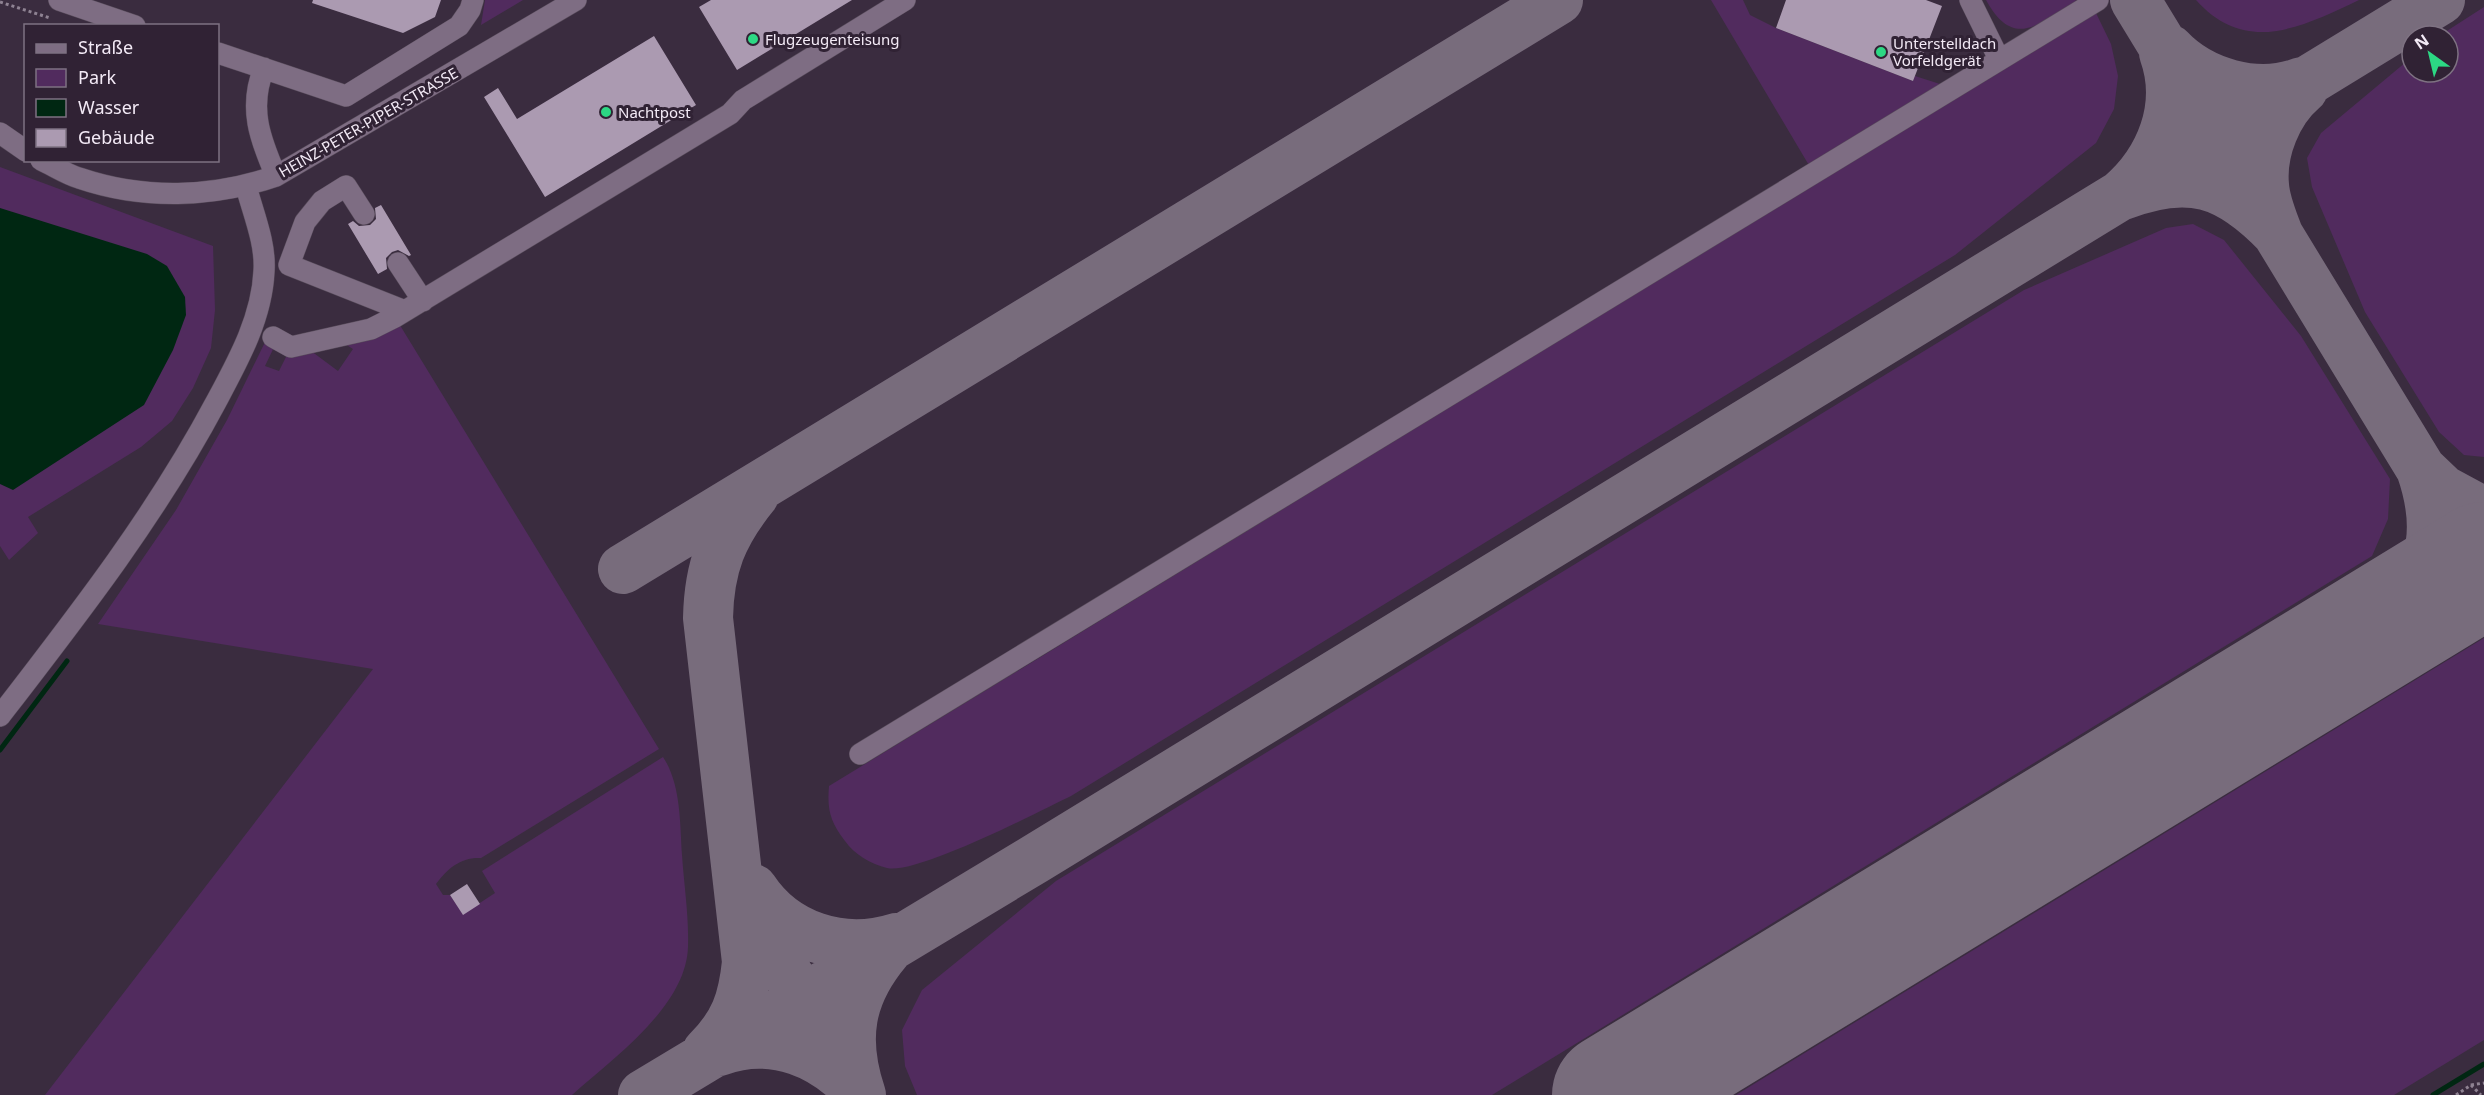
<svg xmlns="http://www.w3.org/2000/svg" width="2484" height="1095" viewBox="0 0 2484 1095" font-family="'Noto Sans',sans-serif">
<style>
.green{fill:#512b5e}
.water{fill:#002712}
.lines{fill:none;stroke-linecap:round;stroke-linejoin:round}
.stream{stroke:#002712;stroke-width:5}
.taxiway{stroke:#786c7c;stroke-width:50}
.runway{stroke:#786c7c;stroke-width:124}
.building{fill:#ab9ab1}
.minor-casing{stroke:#584c5b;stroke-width:22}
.path{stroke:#8e8292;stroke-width:3;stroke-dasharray:3 3;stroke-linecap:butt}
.minor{stroke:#7e6d83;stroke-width:21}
.poi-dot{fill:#2cd884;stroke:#302234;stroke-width:2}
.labels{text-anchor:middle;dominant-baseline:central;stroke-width:6;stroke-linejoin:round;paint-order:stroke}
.poi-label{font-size:15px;fill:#f3eaf6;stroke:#302234;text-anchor:start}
.street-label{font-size:15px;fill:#f3eaf6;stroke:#302234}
</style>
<rect width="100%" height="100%" fill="#3a2c3f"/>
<path class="green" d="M485 0H523L481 25Z
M1711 0H1743L1750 15 1776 28 1913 81 1915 76 1940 84 1810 167Z
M1986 0H2075L2077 1C2039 23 2014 51 1986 0Z
M2196 0H2359C2302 27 2246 56 2196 0Z
M2484 7V457L2464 455 2439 432 2365 312 2312 187 2307 158 2321 133 2412 57V72H2448V36H2439Z
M2096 13 2111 44 2118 76 2114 109 2096 143 1955 255 1071 796C1038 812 916 875 887 868 871 864 854 854 845 841 830 821 827 810 829 786Z
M0 167 213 246 215 310 211 348 193 388 172 421 141 447 28 517 38 533 9 560 0 546Z
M2193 224 2224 240 2301 336 2390 479 2388 519 2372 556 1492 1095H917L905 1066 902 1030 922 990 1056 881 2024 290 2166 228Z
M398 322 659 749 481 858C461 857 448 868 436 884L443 895H450L463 914 495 893 482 871 663 757C681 784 680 823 682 855 684 885 689 916 688 947 686 1007 613 1058 572 1095H45L373 669 98 624 176 510 227 420 267 338 276 343 265 366 279 371 288 353 307 348 338 371 353 349 342 342Z
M2484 638V1040L2394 1095H1736Z"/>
<path class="water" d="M0 208 147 254 167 266 185 297 186 315 173 350 144 405 13 490 0 484Z"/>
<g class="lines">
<path class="stream" d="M0 750 67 661
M2433 1095 2484 1064"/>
<path class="taxiway" d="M2135 0 2421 469 2443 490 2484 512
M2169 49C2201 83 2257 99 2302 82
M2164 53C2183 106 2161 161 2120 196 2189 169 2228 182 2278 234 2272 218 2265 202 2264 185 2261 151 2277 111 2303 89
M623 569 1558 0
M2368 635C2428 590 2446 541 2421 469
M753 889C784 936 842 955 896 938
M746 904 820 1028
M719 1051C773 1031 826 1054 861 1095 842 1039 849 995 887 950
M707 1052C735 1024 743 1001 747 962L708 618C709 567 722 534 754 495
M643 1095 1035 859 2440 0"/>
<path class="runway" d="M1614 1095 2484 564"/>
</g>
<path class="building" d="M313 0H441L435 17 403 33 312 3Z
M711 0H852L737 70 699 7Z
M1786 0H1926L1942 6 1913 81 1776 28Z
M654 36 696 105 545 197 484 97 498 88 517 119Z
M381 205 411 255 409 256 398 250 392 252 386 258 387 269 378 274 348 224 353 221 359 226 370 225 376 219 375 208Z
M467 884 480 904 463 915 450 895Z"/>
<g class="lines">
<defs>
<path id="minor" d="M59 0 135 26
M1970 0 1999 59
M218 53 346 96 459 26 470 10 473 0
M264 68C248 108 260 139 276 176
M0 133 26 151
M41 160C54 166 66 174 79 178 144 200 212 198 276 176L576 0
M364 214 346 186 322 201 305 222 289 265 405 311
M398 263 423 301
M273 337 291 347 371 329 395 317 730 114 743 100 905 0
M0 716C78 615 156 515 216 402 238 361 262 318 264 271 266 243 253 213 246 186
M860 754 2098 0"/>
</defs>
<use href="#minor" class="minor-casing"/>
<path class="path" d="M0 2 50 18
M2471 1085 2484 1083
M2456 1095 2471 1085 2481 1095"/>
<use href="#minor" class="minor"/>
</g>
<g class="poi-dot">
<circle cx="753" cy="39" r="6"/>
<circle cx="1881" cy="52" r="6"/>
<circle cx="606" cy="112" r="6"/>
</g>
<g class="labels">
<g class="poi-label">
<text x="765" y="39">Flugzeugenteisung</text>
<text x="1893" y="43">Unterstelldach<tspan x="1893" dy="17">Vorfeldgerät</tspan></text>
<text x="618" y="112">Nachtpost</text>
</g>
<g class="street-label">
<text transform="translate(368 122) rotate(-30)">HEINZ-PETER-PIPER-STRASSE</text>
</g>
</g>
<rect x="24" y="24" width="195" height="138" fill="#302234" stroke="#7e7282" stroke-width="1.5"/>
<rect x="36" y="44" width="30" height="9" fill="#7e6d83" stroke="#7e7282" stroke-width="1.5"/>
<text x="78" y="54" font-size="18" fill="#f3eaf6">Straße</text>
<rect x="36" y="69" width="30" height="18" fill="#512b5e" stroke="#7e7282" stroke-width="1.5"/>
<text x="78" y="84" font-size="18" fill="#f3eaf6">Park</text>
<rect x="36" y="99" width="30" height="18" fill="#002712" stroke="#7e7282" stroke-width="1.5"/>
<text x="78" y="114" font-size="18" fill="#f3eaf6">Wasser</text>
<rect x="36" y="129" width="30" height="18" fill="#ab9ab1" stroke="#7e7282" stroke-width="1.5"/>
<text x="78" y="144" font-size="18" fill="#f3eaf6">Gebäude</text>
<g transform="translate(2430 54) rotate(326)"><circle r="28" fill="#302234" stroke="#7e7282" stroke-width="1.5"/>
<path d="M0-4.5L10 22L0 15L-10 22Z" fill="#2cd884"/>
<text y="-9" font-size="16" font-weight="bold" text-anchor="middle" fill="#f3eaf6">N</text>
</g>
</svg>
